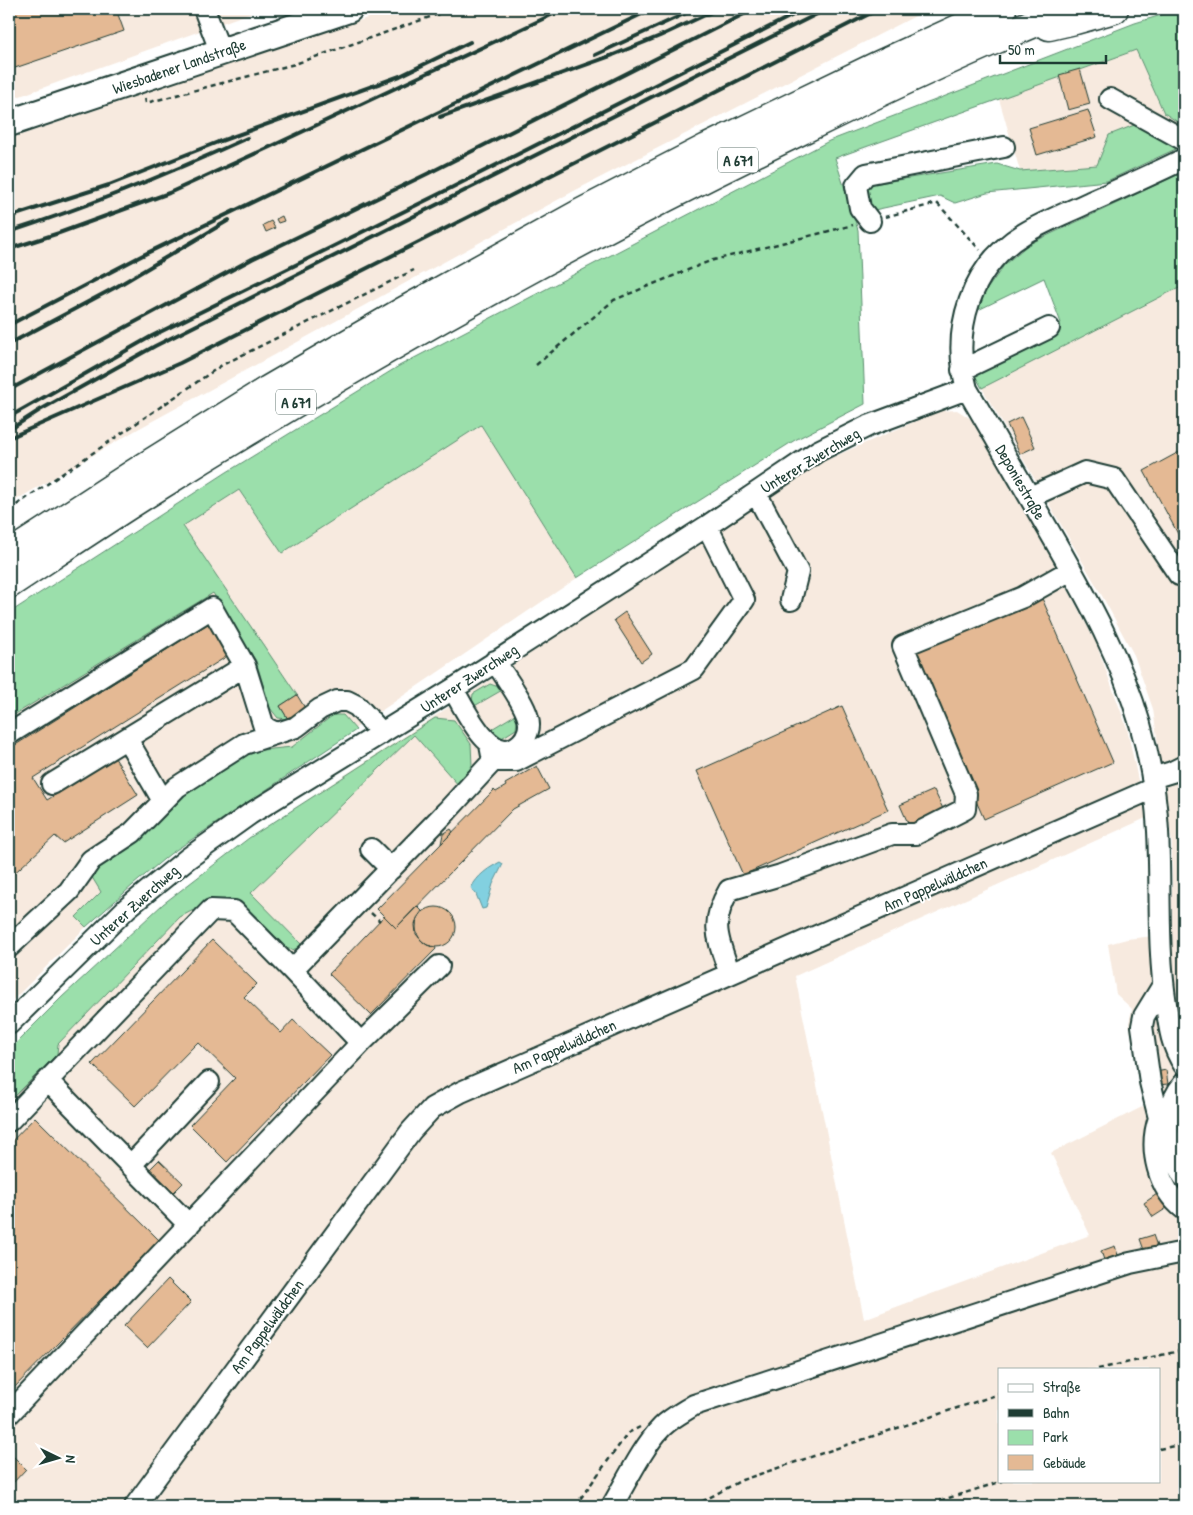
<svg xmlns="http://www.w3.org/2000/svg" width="1193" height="1515" viewBox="0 0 1193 1515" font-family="'Patrick Hand',sans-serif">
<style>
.built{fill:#f7eadf;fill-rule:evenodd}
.green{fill:#9bdfab;stroke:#5d8e70}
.water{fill:#82d0e0;stroke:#5a959b}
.building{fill:#e4b994;stroke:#1f3d34}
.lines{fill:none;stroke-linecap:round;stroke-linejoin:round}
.minor-casing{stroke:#1f3d34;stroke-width:24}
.major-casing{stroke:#1f3d34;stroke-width:30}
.highway-casing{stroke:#1f3d34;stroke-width:31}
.path{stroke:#1f3d34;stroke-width:2.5;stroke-dasharray:5 4;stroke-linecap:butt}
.minor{stroke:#fff;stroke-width:20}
.major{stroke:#fff;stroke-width:26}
.highway{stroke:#fff;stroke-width:28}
.rail{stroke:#1f3d34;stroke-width:4}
.labels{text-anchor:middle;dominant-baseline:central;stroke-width:4;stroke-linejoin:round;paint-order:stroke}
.shield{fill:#fff;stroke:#627771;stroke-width:1}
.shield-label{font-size:15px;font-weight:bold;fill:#1f3d34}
.street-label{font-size:16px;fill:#1f3d34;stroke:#fff}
</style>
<rect width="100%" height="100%" fill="#fff"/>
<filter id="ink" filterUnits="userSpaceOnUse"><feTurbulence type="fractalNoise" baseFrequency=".02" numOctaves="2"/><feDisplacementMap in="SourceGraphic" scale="10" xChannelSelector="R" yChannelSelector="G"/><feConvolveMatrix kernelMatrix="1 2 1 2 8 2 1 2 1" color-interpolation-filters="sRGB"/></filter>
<g filter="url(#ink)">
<path class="built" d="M9 9H261L9 100Z
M394 9H929L574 191 138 429 9 504V139Z
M1136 50 1164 113 1184 126V145L1109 135 1098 165 1020 171 999 99Z
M1184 286V1506H9V1050L62 997 163 904 249 838 824 461 939 411 957 410 971 419 1059 572 1096 643 1127 728 1146 818 795 976 864 1319 1090 1235 1051 1153 1144 1106 1129 1023 1132 1009 1116 994 1108 944 1127 939 1172 934V842L1153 709 1134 655 1100 592 982 388 1168 293ZM999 1369H1159V1481H999Z
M481 425 577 578 170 854 133 885 86 927 9 1004V638L239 490 282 553Z"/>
<path class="green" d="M1181 9H1184V126L1164 113 1136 50 835 158 858 230 865 404 795 440 577 578 481 425 282 553 239 490 183 526 297 695 280 706 288 719 278 718 270 708 256 661 213 593 9 718V613L227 472 399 366 829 141 1135 23Z
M1137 124 1180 147 1107 181 987 193 955 203 940 196 874 210 863 201 866 185 997 164 1020 171 1097 165 1109 135Z
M1184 172V286L1168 293 982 388 972 370 1061 323 1044 278 974 312 985 292 1005 264 1029 244Z
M490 684 504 689 471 708 473 694Z
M518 713 516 729 500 739 485 733Z
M333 715H343L356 730 170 854 133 885 86 927 76 917 101 892 90 874 136 839 181 795 252 751 292 747Z
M435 718 454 720 471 744 472 765 460 787 414 735 251 893 303 946 292 950 280 946 233 903 222 900 207 903 180 917 58 1044 57 1054 9 1102V1050L62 997 163 904 249 838Z"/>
<path class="water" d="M500 862 503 864 493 884 486 908 482 909 476 894 471 888C478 875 487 869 500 862Z"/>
<path class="building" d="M9 9H116L124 31 9 70Z
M1080 69 1090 104 1068 110 1059 75Z
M1088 110 1097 137 1037 155 1029 128Z
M282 216 284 221 278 223 276 219Z
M271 221 275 228 266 232 263 225Z
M1021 417 1035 447 1020 454 1007 424Z
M1179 452 1184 461V545L1144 471Z
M1041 596 1113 762 984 819 911 653Z
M625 612 652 654 641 662 614 620Z
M209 623 229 655 33 778 47 800 115 758 138 795 63 843 55 836 9 878V749Z
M297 695 305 708 288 719 280 706Z
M842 706 888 810 743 875 697 771Z
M537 766 549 789 513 809 396 928 377 909 494 790 496 792 506 786 505 784Z
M934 790 946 815 911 830 900 805Z
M451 829 453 832 441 844 443 834Z
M417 906 422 911 417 918 415 925 416 934 421 940 427 945 435 947 436 949 371 1015 329 974 384 916 396 928Z
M416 927a20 20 0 1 1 40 0a20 20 0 1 1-40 0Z
M212 940 257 984 244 997 281 1033 293 1020 330 1055 227 1162 190 1125 235 1078 198 1042 135 1106 92 1064Z
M1166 1070 1168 1084 1158 1085 1156 1072Z
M35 1117 159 1240 9 1393V1144Z
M159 1160 183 1183 174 1192 150 1169Z
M1157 1194 1167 1208 1153 1217 1144 1203Z
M1153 1235 1157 1246 1144 1250 1140 1239Z
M1115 1246 1119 1258 1105 1263 1101 1251Z
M168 1279 191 1302 147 1348 124 1326Z
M9 1452 26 1469 11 1485 9 1483Z"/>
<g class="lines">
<defs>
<path id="minor" d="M204 9 221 53
M1110 99 1184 140
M1184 159C1153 174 1122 188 1090 202 1069 212 1045 221 1025 233 970 266 951 330 967 389 997 440 1026 491 1056 543 1089 601 1121 659 1140 724 1150 759 1156 795 1158 831 1161 889 1157 947 1166 1004 1169 1026 1171 1046 1184 1065
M870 221 860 208 856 186 866 174 1004 147
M962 370 1049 328
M756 493 798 572 791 600
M1030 497 1085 472 1114 479 1179 575
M453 689C464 707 492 771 521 743 527 737 531 727 528 718 524 702 505 677 495 661
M9 734 212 608 245 666 264 727 276 733
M127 739 163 801
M490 745 493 761H516L694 669 744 600 707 526
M1152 778 1172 772 1184 766
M52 784 245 666
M371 849 391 869
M9 947 69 891 91 860 132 833 177 787 244 744 296 727 320 709 337 701H347L357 706 382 733
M292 970 447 811 493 761
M730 974C718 939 709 924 729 890L781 875 892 834H916L965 809 966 794 903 646 1023 597 1071 570
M1163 985 1144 1016 1142 1026 1150 1082 1159 1118 1169 1138 1177 1143 1184 1144
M9 1024 127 908 187 859 250 814 453 689 707 526 818 451 868 426 967 389
M361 1043 439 966
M48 1081 189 1225
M1184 1083C1166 1104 1166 1127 1173 1152 1176 1161 1178 1169 1184 1177
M1159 1118C1148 1149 1158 1189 1184 1209
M9 1121 211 910 234 911 292 970 361 1043 9 1414
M131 1165 209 1082
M135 1506 411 1131 432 1108 461 1092 1154 788
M612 1506C625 1484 644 1445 662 1427 671 1418 683 1412 694 1405L1130 1263 1184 1252"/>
<path id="major" d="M9 123 349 9"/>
<path id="highway" d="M1049 26 1075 20 1114 9
M9 555 135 473 268 390 404 311 581 213 707 148 877 66 1002 9
M9 584C56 553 103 521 151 491 360 360 575 239 798 132 887 88 976 46 1068 9"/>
</defs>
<use href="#minor" class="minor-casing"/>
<use href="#major" class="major-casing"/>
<use href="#highway" class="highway-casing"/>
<path class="path" d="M145 98 146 103 295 64 453 9
M885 217 937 203 980 250
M536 365 614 300 710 261 853 225
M9 510 222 365 414 270
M371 913 380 921
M1098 1369 1184 1350
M1159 1449 1184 1444
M575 1506 628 1433 640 1427
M694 1506 742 1480 999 1394
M923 1506 1003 1481"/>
<use href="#minor" class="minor"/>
<use href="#major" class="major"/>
<use href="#highway" class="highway"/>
<path class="rail" d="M595 55 695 9
M440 117 613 55 660 36 718 9
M9 217 109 185 218 142 400 76 470 42
M9 232C90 206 170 173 247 138
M9 249 59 233 169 193 272 146 564 9
M9 325 145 254 652 9
M9 344 116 287 229 220
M9 390 252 259 429 173 754 9
M9 417 152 336 441 193 805 9
M9 430 40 410 155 346 827 9
M9 438 180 363 879 9"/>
</g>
</g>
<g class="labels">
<g class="shield">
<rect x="718" y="147.5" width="40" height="25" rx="4"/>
<rect x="276" y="389.5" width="40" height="25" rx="4"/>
</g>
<g class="shield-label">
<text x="738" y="160">A 671</text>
<text x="296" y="402">A 671</text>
</g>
<g class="street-label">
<text transform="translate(179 66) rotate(-19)">Wiesbadener Landstraße</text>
<text transform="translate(810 460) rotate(-31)">Unterer Zwerchweg</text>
<text transform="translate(1021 482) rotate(60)">Deponiestraße</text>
<text transform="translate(469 678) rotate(-33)">Unterer Zwerchweg</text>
<text transform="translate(935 884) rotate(-24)">Am Pappelwäldchen</text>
<text transform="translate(134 905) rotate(-42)">Unterer Zwerchweg</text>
<text transform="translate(564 1046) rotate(-24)">Am Pappelwäldchen</text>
<text transform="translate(267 1326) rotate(-54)">Am Pappelwäldchen</text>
</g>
</g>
<rect width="1193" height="1515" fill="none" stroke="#fff" stroke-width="30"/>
<rect x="15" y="15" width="1163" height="1485" fill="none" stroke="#1f3d34" stroke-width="2" filter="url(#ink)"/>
<rect x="998" y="1368" width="162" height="115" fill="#ffffff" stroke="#a5b1ae"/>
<rect x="1008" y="1384" width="25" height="8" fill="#ffffff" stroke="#a5b1ae"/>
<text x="1043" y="1392" font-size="15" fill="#1f3d34">Straße</text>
<rect x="1008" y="1409" width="25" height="8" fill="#1f3d34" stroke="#a5b1ae"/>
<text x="1043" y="1418" font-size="15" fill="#1f3d34">Bahn</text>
<rect x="1008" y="1430" width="25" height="15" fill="#9bdfab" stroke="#a5b1ae"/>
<text x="1043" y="1442" font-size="15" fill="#1f3d34">Park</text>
<rect x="1008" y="1455" width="25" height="15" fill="#e4b994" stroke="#a5b1ae"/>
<text x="1043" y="1468" font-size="15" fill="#1f3d34">Gebäude</text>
<g transform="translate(58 1458) rotate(95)" stroke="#ffffff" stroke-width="4" paint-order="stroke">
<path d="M0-4L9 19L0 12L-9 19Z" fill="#1f3d34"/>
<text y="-8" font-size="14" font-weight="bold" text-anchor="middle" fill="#1f3d34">N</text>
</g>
<path d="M1000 55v8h106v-8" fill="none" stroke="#1f3d34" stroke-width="2.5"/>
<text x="1008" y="55" font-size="15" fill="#1f3d34" stroke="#ffffff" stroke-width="4" paint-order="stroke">50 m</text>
</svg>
